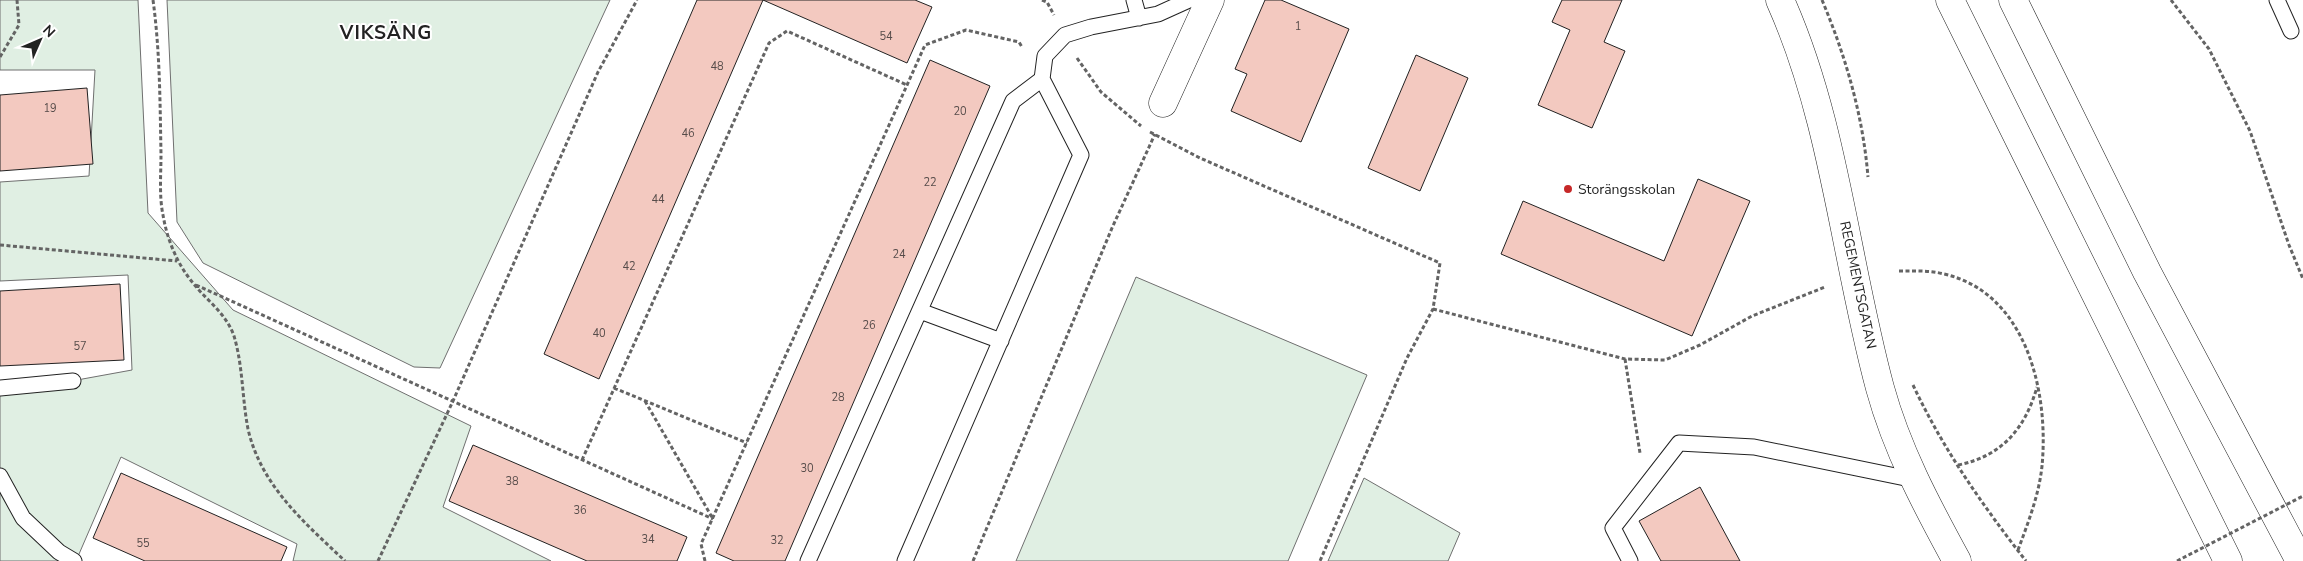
<svg xmlns="http://www.w3.org/2000/svg" width="2303" height="561" viewBox="0 0 2303 561" font-family="'Nunito Sans',sans-serif">
<style>
.green{fill:#e0efe3;stroke:#6f6f6f}
.building{fill:#f3c9c0;stroke:#222}
.lines{fill:none;stroke-linecap:round;stroke-linejoin:round}
.service-casing{stroke:#222;stroke-width:17}
.minor-casing{stroke:#222;stroke-width:29}
.motorway-casing{stroke:#222;stroke-width:29}
.path{stroke:#646464;stroke-width:3;stroke-dasharray:4 2.5;stroke-linecap:butt}
.service{stroke:#fff;stroke-width:15}
.minor{stroke:#fff;stroke-width:28}
.motorway{stroke:#fff;stroke-width:28}
.path-bridge{stroke:#646464;stroke-width:3;stroke-dasharray:4 2.5;stroke-linecap:butt}
.poi-dot{fill:#c62828;stroke:#fff;stroke-width:2}
.labels{text-anchor:middle;dominant-baseline:central;stroke-width:4;stroke-linejoin:round;paint-order:stroke}
.number-label{font-size:11px;fill:#564c4a}
.poi-label{font-size:14px;fill:#222;stroke:#fff;text-anchor:start}
.street-label{font-size:14px;fill:#222;stroke:#fff}
.district-label{font-size:19px;font-weight:bold;letter-spacing:1px;fill:#222;stroke:#fff}
</style>
<rect width="100%" height="100%" fill="#fff"/>
<path class="green" d="M0 0H138L148 213 233 310 471 426 443 507 551 561H293L297 544 121 457 76 561H0V394L132 370 128 275 0 281V182L89 176 95 70H0Z
M167 0H610L440 368 414 367 203 263 177 222Z
M1136 277 1367 375 1288 561H1016Z
M1364 478 1460 533 1448 561H1328Z"/>
<path class="building" d="M697 0H763L599 379 544 354Z
M763 0H915L932 7 907 63Z
M1265 0H1281L1349 29 1301 142 1231 111 1247 74 1235 69Z
M1562 0H1622L1604 42 1625 51 1592 128 1538 105 1570 30 1552 22Z
M1416 55 1468 78 1420 191 1368 168Z
M930 60 990 86 785 561H734L716 553Z
M87 88 93 164 0 171V95Z
M1698 179 1750 201 1692 336 1501 254 1523 201 1664 261Z
M120 284 124 360 0 366V291Z
M473 445 687 537 677 561H587L449 501Z
M121 473 287 547 281 561H145L93 538Z
M1700 487 1740 561H1661L1639 521Z"/>
<g class="lines">
<defs>
<path id="service" d="M1134 0 1139 18
M2277 0 2291 31
M920 311 1001 341
M0 388 73 381
M0 476 23 518 59 552 74 561
M808 561 1013 101 1042 79
M905 561 1081 155 1042 79 1045 56 1065 35 1091 27 1158 14 1189 0
M1630 561 1613 528 1679 443 1754 447 1915 480"/>
<path id="minor" d="M1780 0C1835 123 1845 259 1880 388 1897 450 1927 506 1957 561
M1163 103 1210 0"/>
<path id="motorway" d="M1950 0 2228 561
M2013 0 2147 272 2300 561"/>
</defs>
<use href="#service" class="service-casing"/>
<use href="#minor" class="minor-casing"/>
<use href="#motorway" class="motorway-casing"/>
<path class="path" d="M153 0C160 51 160 103 161 154 161 174 159 196 163 215 167 239 177 264 193 283 207 301 226 313 234 336 243 366 242 398 248 429 261 486 305 523 345 561
M1042 0 1047 2 1054 15
M1822 0C1846 57 1863 116 1868 177
M2171 0 2209 49 2250 131 2289 245 2303 279
M0 57 19 25 17 0
M1077 58 1101 92 1141 126
M1150 132 1200 158 1440 263 1433 309 1407 358 1320 561
M0 245 177 261
M1899 271C1914 271 1929 270 1944 274 2027 293 2049 393 2042 466 2039 495 2028 523 2018 550
M196 285 713 519
M1433 309 1625 359 1665 360 1700 345 1752 316 1825 287
M1625 359 1640 453
M1913 385C1943 449 1983 506 2026 561
M614 388 747 443
M645 401 713 519
M582 460 769 43 787 31 907 85
M1958 465C2002 456 2025 429 2037 387
M378 561 453 401 598 72 637 0
M705 561 701 544 925 45 966 30 1019 42 1022 47
M973 561 1112 228 1155 134"/>
<use href="#service" class="service"/>
<use href="#minor" class="minor"/>
<use href="#motorway" class="motorway"/>
<path class="path-bridge" d="M2177 561 2303 496"/>
</g>
<circle class="poi-dot" cx="1568" cy="189" r="5"/>
<g class="labels">
<g class="number-label">
<text x="1298" y="26">1</text>
<text x="886" y="36">54</text>
<text x="717" y="66">48</text>
<text x="50" y="108">19</text>
<text x="960" y="111">20</text>
<text x="688" y="133">46</text>
<text x="930" y="182">22</text>
<text x="658" y="199">44</text>
<text x="899" y="254">24</text>
<text x="629" y="266">42</text>
<text x="869" y="325">26</text>
<text x="599" y="333">40</text>
<text x="80" y="346">57</text>
<text x="838" y="397">28</text>
<text x="807" y="468">30</text>
<text x="512" y="481">38</text>
<text x="580" y="510">36</text>
<text x="648" y="539">34</text>
<text x="777" y="540">32</text>
<text x="143" y="543">55</text>
</g>
<g class="poi-label">
<text x="1578" y="189">Storängsskolan</text>
</g>
<g class="street-label">
<text transform="translate(1858 285) rotate(78)">REGEMENTSGATAN</text>
</g>
<g class="district-label">
<text x="386" y="33">VIKSÄNG</text>
</g>
</g>
<g transform="translate(40 40) rotate(45)" stroke="#ffffff" stroke-width="4" paint-order="stroke">
<path d="M0-4L9 19L0 12L-9 19Z" fill="#222222"/>
<text y="-8" font-size="14" font-weight="bold" text-anchor="middle" fill="#222222">N</text>
</g>
</svg>
